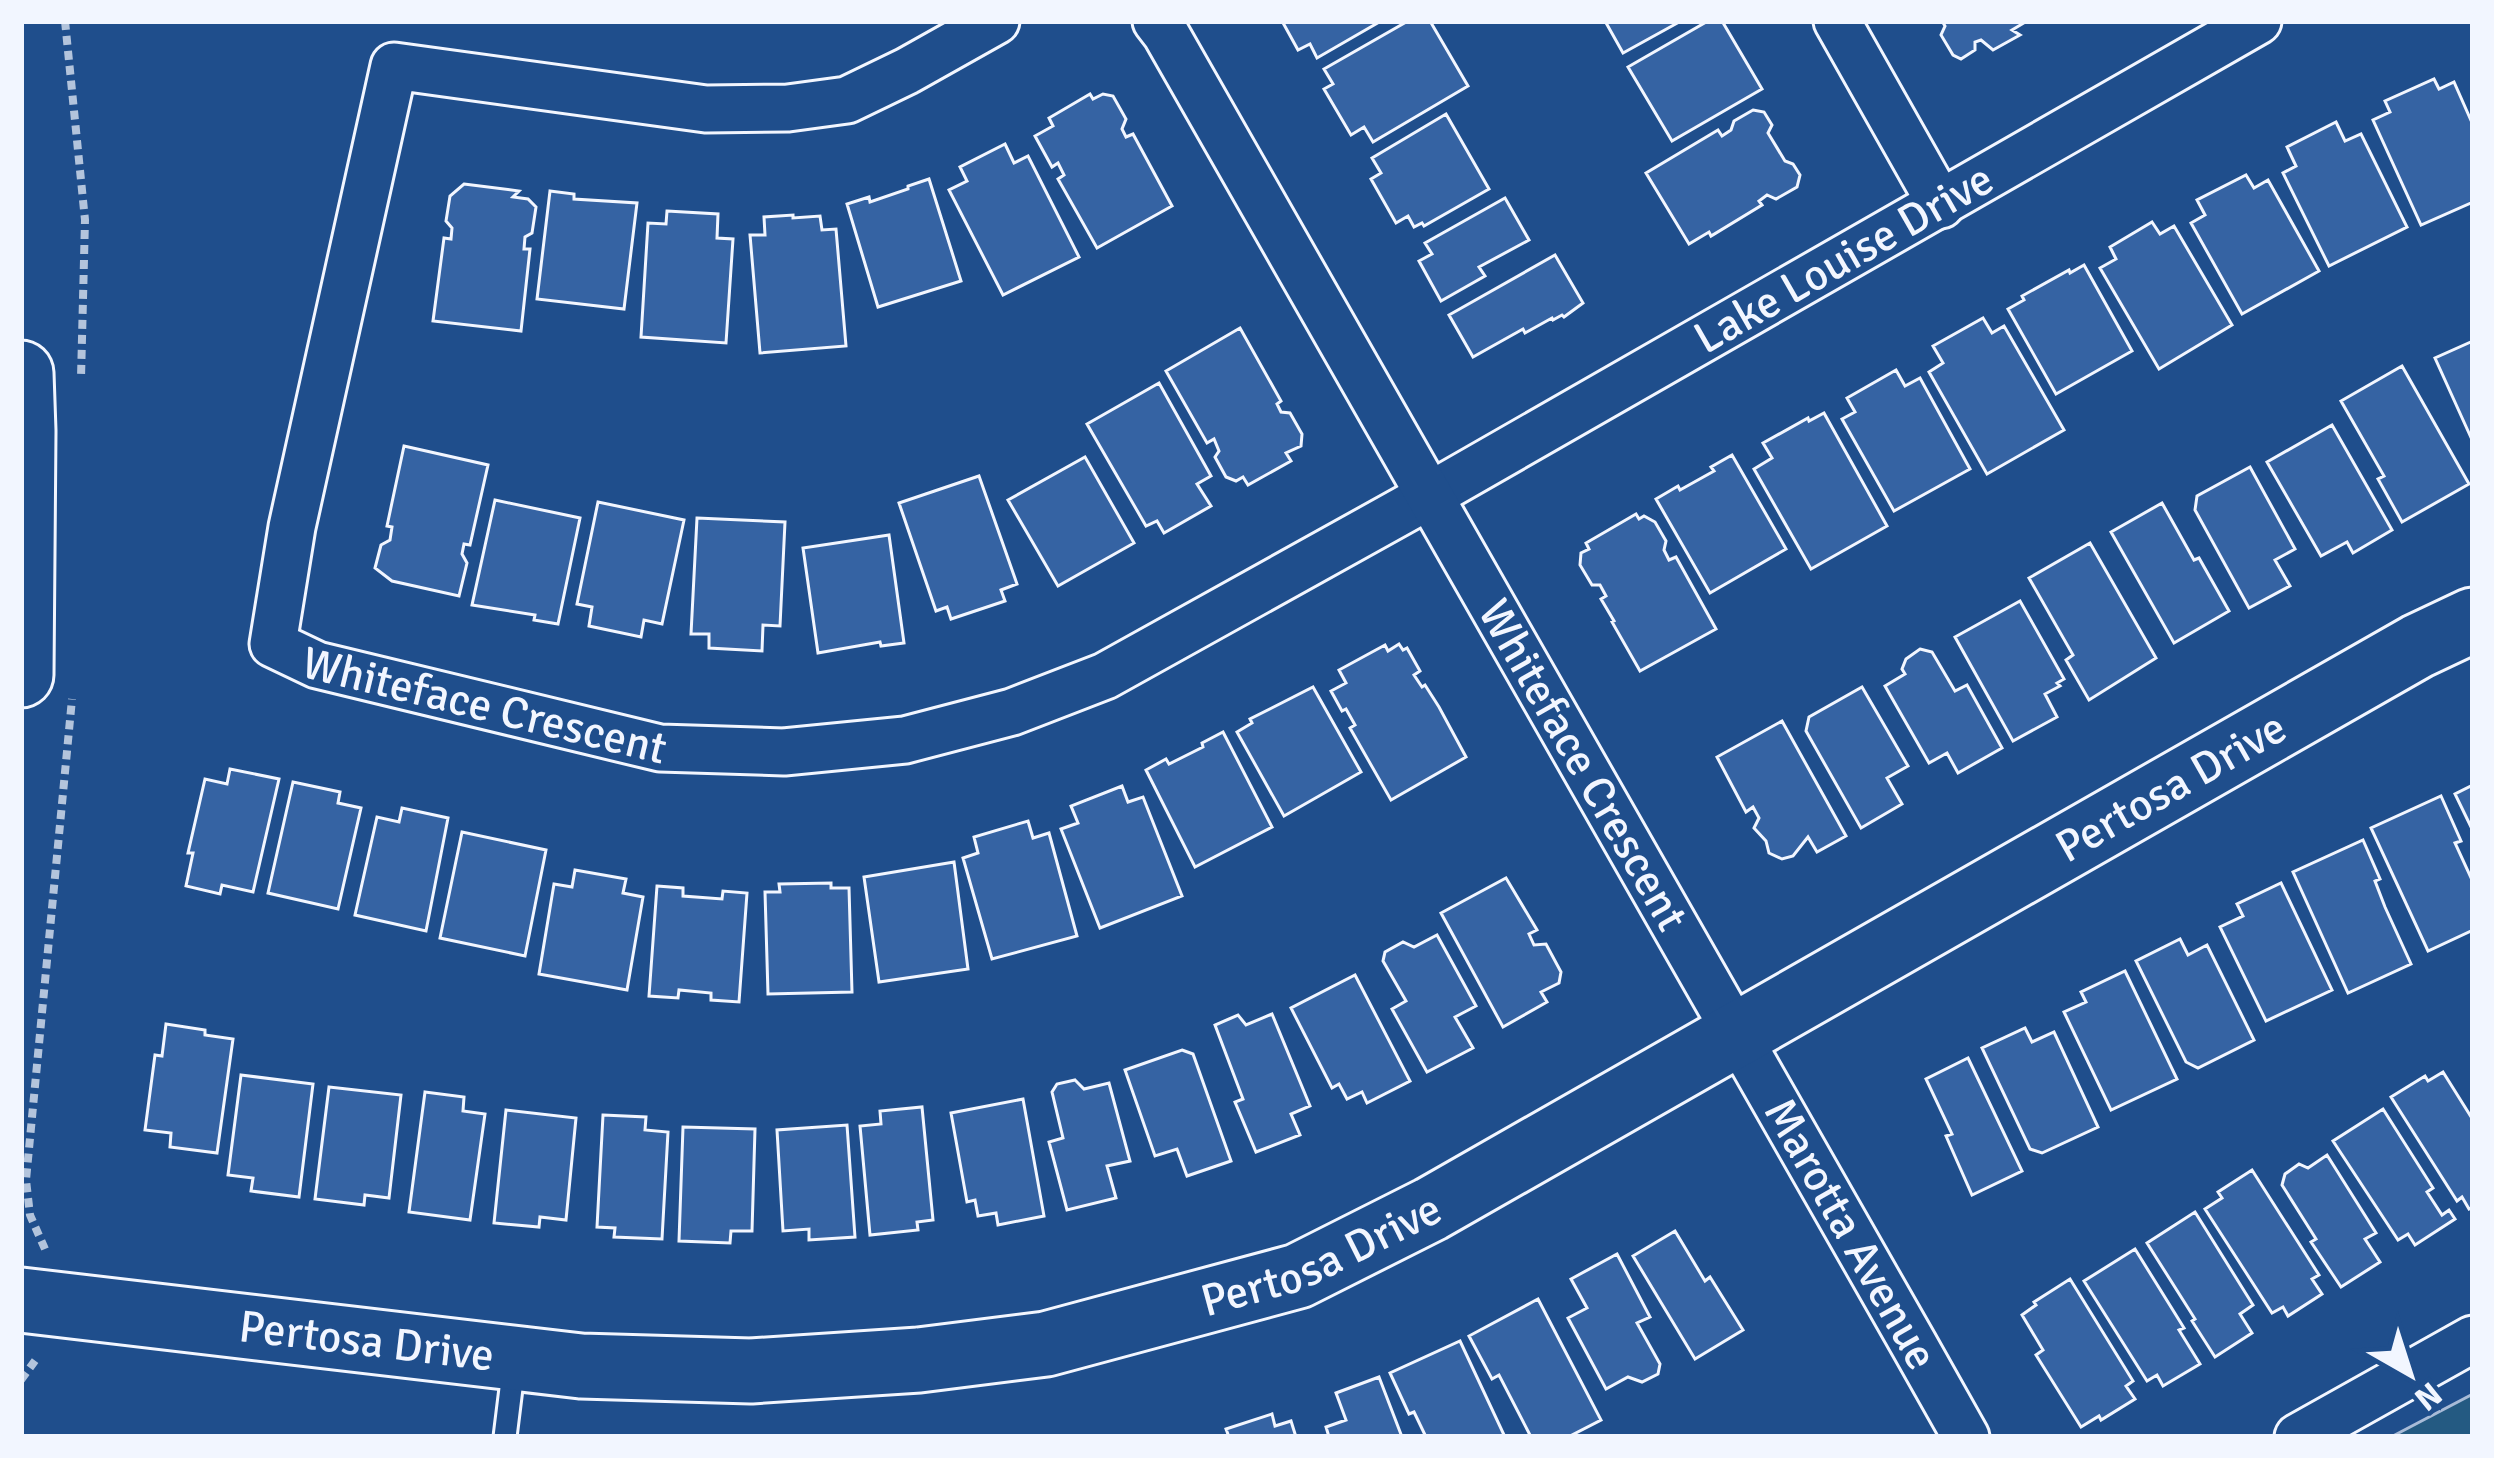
<svg xmlns="http://www.w3.org/2000/svg" width="2494" height="1458" viewBox="0 0 2494 1458" font-family="Signika,sans-serif">
<style>
.green{fill:#245a82;stroke:#a8bbd7;stroke-width:3}
.building{fill:#3563a3;stroke:#f2f6ff;stroke-width:3}
.lines{fill:none;stroke-linecap:round;stroke-linejoin:round}
.lane-casing{stroke:#f2f6ff;stroke-width:27}
.street-casing{stroke:#f2f6ff;stroke-width:51}
.secondary-casing{stroke:#f2f6ff;stroke-width:69}
.path{stroke:#b3c4dc;stroke-width:8;stroke-dasharray:9 6;stroke-linecap:butt}
.lane{stroke:#1f4e8c;stroke-width:21}
.street{stroke:#1f4e8c;stroke-width:45}
.secondary{stroke:#1f4e8c;stroke-width:63}
.labels{text-anchor:middle;dominant-baseline:central;stroke-width:9;stroke-linejoin:round;paint-order:stroke}
.street-label{font-size:45px;fill:#f2f6ff;stroke:#1f4e8c}
</style>
<rect width="100%" height="100%" fill="#1f4e8c"/>
<path class="green" d="M2473 1394V1437H2391Z"/>
<path class="building" d="M1282 21H1381L1317 58 1310 44 1298 50Z
M1408 21H1430L1468 86 1373 142 1364 127 1351 135 1324 89 1333 84 1324 69Z
M1605 21H1681L1623 53Z
M1708 21H1722L1762 89 1672 141 1628 67Z
M1942 21H2027L2012 30 2020 35 1993 50 1981 40 1975 42V50L1961 59 1953 55 1941 35 1945 26Z
M2434 79 2439 89 2454 82 2473 125V202L2421 225 2373 120 2390 112 2385 101Z
M1090 94 1093 99 1103 94 1113 96 1126 119 1122 129 1126 137 1133 134 1172 206 1097 248 1058 179 1064 175 1058 163 1052 167 1035 136 1053 126 1049 118Z
M1753 110 1764 112 1772 125 1768 133 1785 161 1793 164 1800 175 1797 187 1776 199 1767 195 1759 201 1762 205 1711 236 1709 232 1689 244 1646 173 1718 130 1722 136 1731 130 1734 121Z
M1446 114 1489 189 1424 226 1422 223 1414 227 1408 216 1396 223 1371 179 1381 173 1372 158Z
M2336 122 2345 141 2361 134 2407 227 2329 266 2283 173 2296 166 2287 147Z
M1005 144 1014 163 1028 156 1079 257 1003 295 949 190 967 181 960 167Z
M2246 175 2254 188 2268 180 2319 271 2242 314 2191 223 2205 215 2197 200Z
M929 179 961 281 878 307 847 204 869 197 870 202 908 189V186Z
M464 184 519 191 513 197 528 199 536 207 532 233 525 237 524 249H530L521 331 433 321 444 238 451 239 452 228 446 221 450 196Z
M550 191 574 194V199L637 203 624 309 537 299Z
M1505 198 1529 240 1479 267 1485 276 1441 301 1419 261 1432 254 1425 243Z
M667 211 718 214 717 238 733 239 726 343 641 337 648 223 666 224Z
M793 215V218L820 216 822 230 836 229 846 346 760 353 750 235H765L764 217Z
M2152 222 2160 234 2174 226 2232 325 2159 369 2100 268 2116 259 2110 247Z
M1555 255 1583 303 1564 317 1562 315 1553 320 1552 318 1525 333 1523 329 1473 357 1449 315Z
M2084 265 2132 351 2056 394 2008 309 2024 300 2022 296 2069 270 2070 273Z
M1983 318 1992 333 2004 326 2064 430 1987 474 1929 372 1943 363 1933 346Z
M1240 328 1281 401 1277 404 1281 412 1290 413 1302 434 1301 446 1286 453 1291 461 1248 485 1243 477 1236 481 1226 477 1215 457 1219 451 1214 439 1207 443 1166 371Z
M2473 341V442L2435 358Z
M2402 366 2469 484 2402 522 2378 479 2384 476 2341 401Z
M1896 370 1905 386 1920 378 1970 469 1894 511 1842 419 1855 412 1847 398Z
M1159 383 1211 476 1197 484 1211 506 1164 533 1157 521 1146 526 1087 424Z
M1824 413 1887 526 1811 569 1754 469 1772 458 1763 443 1808 418 1809 421Z
M2332 425 2392 530 2353 553 2347 542 2321 556 2267 462Z
M404 446 488 465 470 545 464 544 462 554 467 563 459 596 392 581 375 568 381 545 390 540 392 527 387 526Z
M1732 455 1786 549 1710 593 1656 499 1678 486 1680 490 1714 471 1711 467Z
M1085 457 1134 543 1058 586 1008 500Z
M2250 467 2295 549 2275 560 2290 586 2249 608 2195 510 2197 496Z
M979 476 1017 584 1001 590 1005 601 951 619 947 607 936 611 899 503Z
M495 500 580 518 558 624 534 620 535 615 472 605Z
M598 502 684 520 662 624 644 620 641 637 589 626 592 607 577 604Z
M2162 503 2194 560 2199 558 2229 611 2174 643 2111 532Z
M1636 514 1639 519 1644 516 1655 522 1666 541 1664 550 1669 560 1676 557 1716 629 1640 671 1612 622 1614 621 1601 599 1606 596 1600 585H1592L1580 565 1581 553 1589 549 1586 543Z
M697 518 785 522 780 626 763 625 762 651 709 648V634H691Z
M889 535 904 643 881 646 880 642 818 653 803 548Z
M2090 543 2156 658 2089 700 2066 660 2073 655 2029 578Z
M2020 601 2064 679 2057 683 2060 686 2045 694 2057 717 2013 741 1955 637Z
M1399 644 1403 650 1407 648 1420 671 1414 675 1422 687 1425 685 1439 707 1466 757 1391 800 1350 728 1355 725 1346 709 1342 711 1331 691 1346 683 1339 670 1385 645 1388 651Z
M1920 649 1932 652 1955 691 1967 685 2002 748 1958 773 1947 753 1929 763 1885 686 1905 674 1902 669 1906 659Z
M1313 687 1361 772 1284 816 1237 732 1252 723 1250 719Z
M1862 687 1908 766 1887 778 1902 804 1861 828 1806 731 1809 717Z
M1782 721 1846 836 1817 852 1808 837 1793 856 1782 859 1769 853 1766 841 1754 828 1759 818 1753 807 1746 812 1717 757Z
M1223 732 1272 827 1195 867 1146 770 1166 759 1169 764 1203 747 1202 743Z
M230 769 279 779 253 892 222 885 220 894 186 886 193 853H188L205 779 227 784Z
M293 782 340 792 338 803 361 808 338 909 268 893Z
M2473 785V831L2455 794Z
M1122 786 1128 802 1143 797 1182 896 1100 928 1061 829 1078 823 1071 806Z
M2441 796 2461 841 2455 843 2473 882V930L2428 951 2371 828Z
M402 808 448 818 426 931 355 915 377 817 399 822Z
M1028 821 1033 838 1049 833 1077 936 992 959 963 858 978 853 974 837Z
M462 832 546 850 525 956 440 938Z
M2363 840 2380 879 2375 881 2385 907 2411 964 2348 993 2293 872Z
M954 862 968 969 879 982 864 877Z
M575 870 626 879 623 893 643 897 627 990 539 974 554 884 572 887Z
M1506 878 1537 930 1529 934 1534 945 1546 944 1561 972 1559 983 1541 992 1547 1002 1503 1027 1441 913Z
M831 883V888H849L852 992 768 994 765 892H780L779 884Z
M2281 883 2332 990 2266 1021 2220 927 2243 916 2237 904Z
M657 886 683 888V896L722 899 723 891 747 893 739 1002 711 1000V993L679 990 678 998 649 996Z
M1437 935 1476 1006 1455 1017 1473 1048 1427 1072 1392 1009 1406 1001 1383 961 1385 952 1403 942 1414 947Z
M2180 939 2188 955 2207 945 2254 1040 2198 1068 2186 1062 2136 961Z
M2125 971 2177 1079 2111 1110 2064 1012 2086 1002 2081 992Z
M1355 975 1410 1081 1367 1103 1362 1092 1347 1099 1339 1084 1332 1088 1291 1008Z
M1272 1014 1310 1106 1291 1114 1300 1135 1256 1152 1235 1102 1243 1099 1215 1025 1238 1015 1246 1025Z
M166 1024 205 1030V1035L233 1039 217 1153 170 1147 171 1133 145 1130 155 1055 162 1056Z
M2025 1028 2032 1042 2054 1032 2098 1127 2042 1153 2030 1149 1982 1048Z
M1182 1050 1193 1054 1231 1161 1187 1176 1177 1149 1155 1156 1125 1070Z
M1968 1058 2022 1171 1972 1195 1946 1136 1952 1134 1926 1079Z
M2443 1072 2473 1120V1207L2469 1209 2462 1197 2457 1201 2391 1097 2425 1076 2428 1081Z
M241 1075 313 1084 299 1197 251 1191 253 1178 228 1175Z
M1075 1080 1084 1089 1109 1083 1130 1161 1107 1166 1116 1198 1067 1210 1049 1142 1063 1138 1052 1092 1057 1084Z
M329 1087 401 1095 389 1198 365 1195 364 1205 315 1199Z
M425 1092 464 1097 463 1111 485 1114 470 1220 409 1212Z
M1023 1099 1044 1216 998 1225 996 1213 978 1216 975 1200 967 1202 951 1113Z
M922 1107 933 1220 917 1222 918 1230 870 1235 860 1126 881 1124 880 1111Z
M2383 1109 2433 1188 2427 1192 2442 1215 2449 1210 2455 1219 2415 1245 2408 1234 2398 1240 2333 1141Z
M506 1110 576 1118 566 1220 540 1217 539 1227 494 1223Z
M603 1115 646 1117 645 1130 668 1132 662 1239 614 1237 615 1228 597 1227Z
M847 1125 855 1237 809 1240V1229L783 1231 777 1130Z
M683 1127 755 1129 752 1231H731L730 1243 679 1241Z
M2327 1155 2376 1233 2365 1239 2380 1262 2341 1287 2311 1242 2316 1239 2282 1185 2285 1174 2299 1164 2308 1168Z
M2252 1170 2319 1275 2312 1279 2322 1294 2288 1316 2283 1307 2272 1313 2205 1209 2222 1198 2218 1192Z
M2195 1212 2253 1305 2240 1314 2252 1333 2215 1357 2192 1321 2195 1319 2147 1243Z
M1675 1231 1705 1281 1710 1277 1743 1330 1695 1359 1633 1256Z
M2135 1249 2184 1328 2179 1330 2200 1364 2163 1386 2157 1375 2147 1381 2084 1281Z
M1617 1254 1650 1317 1637 1323 1660 1364 1658 1374 1642 1382 1628 1377 1606 1389 1568 1318 1587 1308 1571 1279Z
M2070 1279 2133 1381 2126 1386 2135 1399 2101 1420 2099 1416 2081 1427 2036 1355 2043 1350 2022 1315 2036 1305 2034 1302Z
M1538 1299 1601 1420 1568 1437H1531L1499 1375 1492 1379 1469 1336Z
M1460 1341 1505 1437H1426L1414 1412 1409 1414 1390 1373Z
M1379 1377 1402 1437H1329L1326 1427 1346 1420 1336 1393Z
M1272 1414 1275 1426 1291 1421 1296 1437H1229L1226 1429Z"/>
<g class="lines">
<defs>
<path id="lane" d="M505 1437 514 1364"/>
<g id="street">
<path id="s1" d="M996 21 907 71 847 100 788 108 706 109 394 66 292 527 273 644 317 665 660 748 784 752 905 740 1012 712 1105 676 1427 497 2258 21"/>
<path id="s2" d="M1156 21 1166 34C1431 503 1702 968 1966 1437"/>
<path d="M1837 21 1941 205"/>
<path d="M2298 1437 2473 1339"/>
</g>
<g id="secondary">
<path d="M21 373 23 431 21 675"/>
<path id="s3" d="M21 1300 581 1366 751 1371 919 1360 1046 1344 1298 1276 1431 1209 2418 646 2473 620"/>
</g>
</defs>
<use href="#lane" class="lane-casing"/>
<use href="#street" class="street-casing"/>
<use href="#secondary" class="secondary-casing"/>
<path class="path" d="M65 21 85 220 81 378
M45 1249 30 1215 26 1180 72 699
M21 1380 37 1358"/>
<use href="#lane" class="lane"/>
<use href="#street" class="street"/>
<use href="#secondary" class="secondary"/>
</g>
<g class="labels">
<g class="street-label">
<text stroke="none"><textPath href="#s1" startOffset="2922">Lake Louise Drive</textPath></text>
<text stroke="none"><textPath href="#s1" startOffset="1437">Whiteface Crescent</textPath></text>
<text stroke="none"><textPath href="#s2" startOffset="858">Whiteface Crescent</textPath></text>
<text stroke="none"><textPath href="#s3" startOffset="2292">Pertosa Drive</textPath></text>
<text stroke="none"><textPath href="#s2" startOffset="1398">Marotta Avenue</textPath></text>
<text stroke="none"><textPath href="#s3" startOffset="1320">Pertosa Drive</textPath></text>
<text stroke="none"><textPath href="#s3" startOffset="348">Pertosa Drive</textPath></text>
</g>
</g>
<rect width="2494" height="1458" fill="none" stroke="#f2f6ff" stroke-width="48"/>
<g transform="translate(2410 1374) rotate(141)" stroke="#1f4e8c" stroke-width="9" paint-order="stroke">
<path d="M0-9L21 45L0 30L-21 45Z" fill="#f2f6ff"/>
<text y="-18" font-size="33" font-weight="bold" text-anchor="middle" fill="#f2f6ff">N</text>
</g>
</svg>
